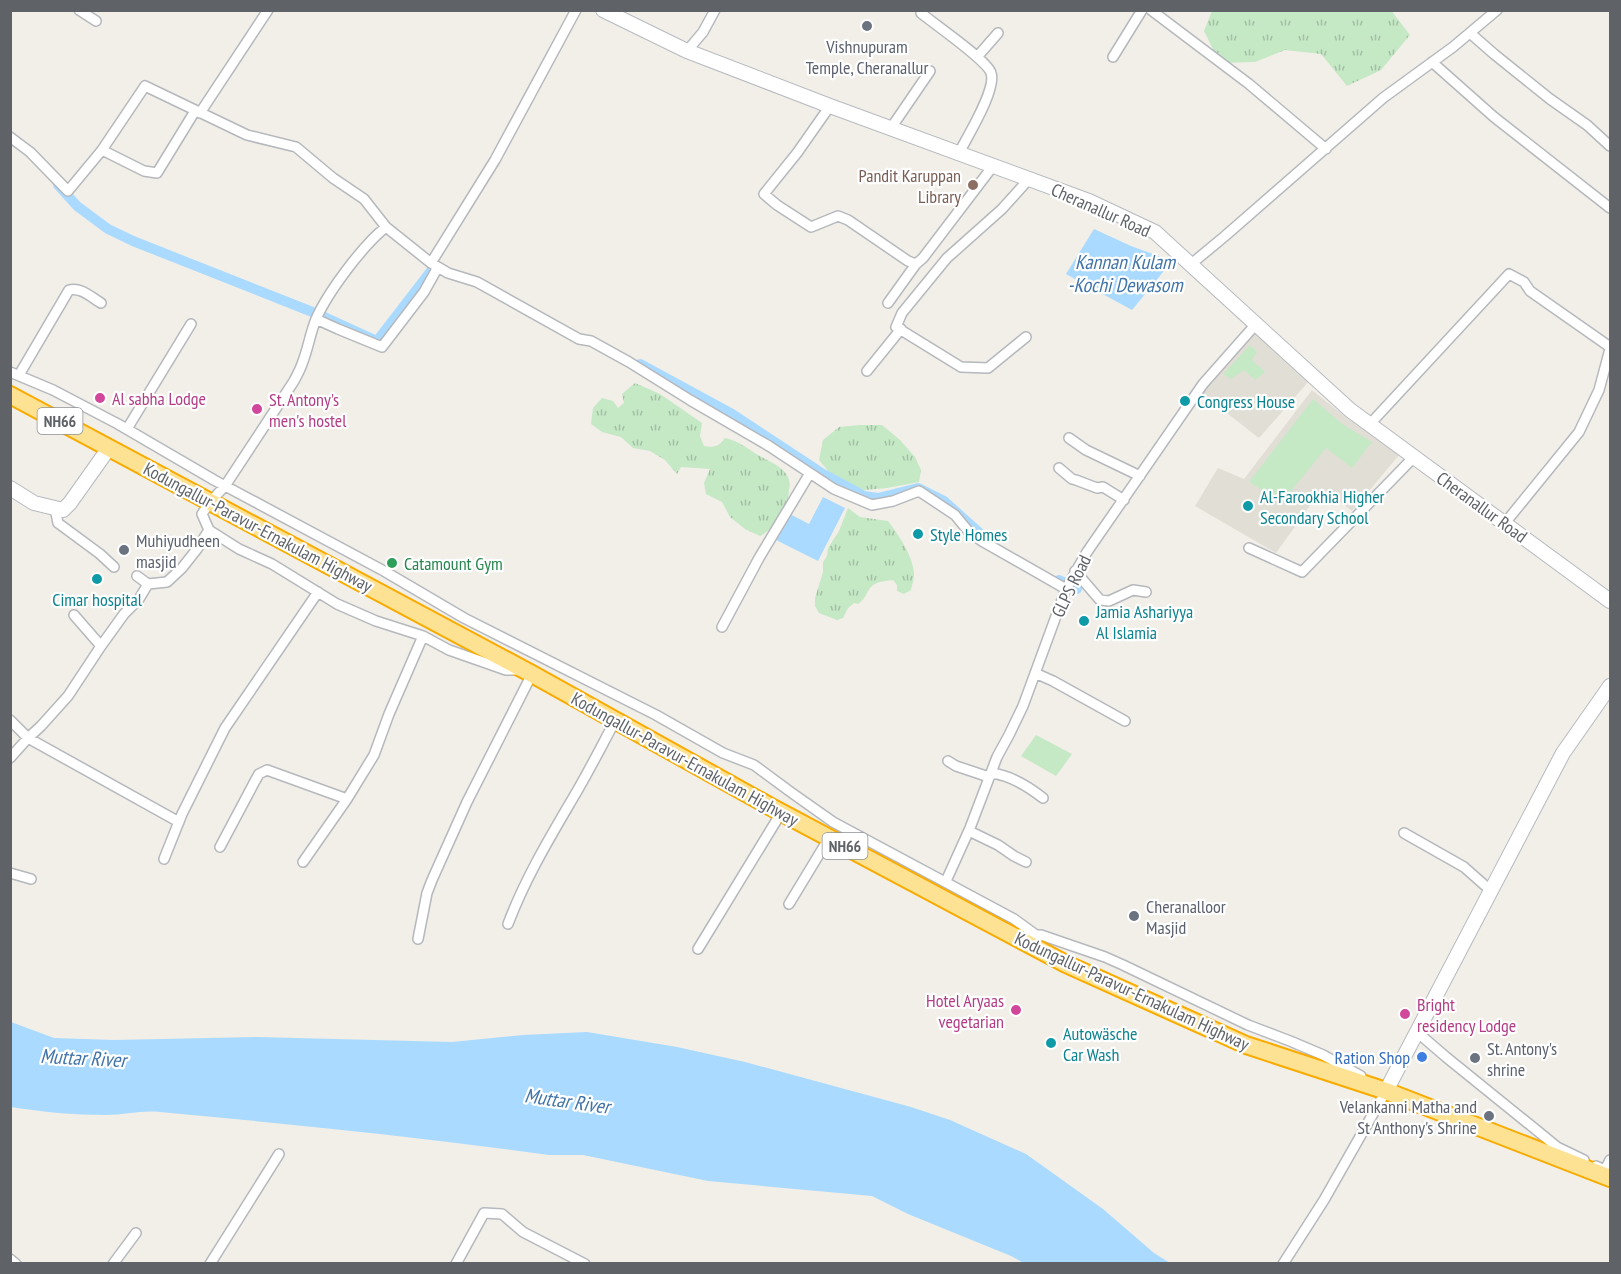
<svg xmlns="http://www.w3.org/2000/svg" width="1621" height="1274" viewBox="0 0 1621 1274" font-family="'PT Sans Narrow',sans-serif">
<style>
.education{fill:#e1ded6}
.grass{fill:url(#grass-tufts)}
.park{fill:#c5e8c5}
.water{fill:#aadaff}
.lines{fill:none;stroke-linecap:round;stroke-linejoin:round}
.canal{stroke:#aadaff;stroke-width:10}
.street-casing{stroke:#b5b8bc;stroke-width:12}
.secondary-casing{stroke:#b6babf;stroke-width:16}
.highway-casing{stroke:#f9ab00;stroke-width:20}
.street{stroke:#fff;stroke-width:9}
.secondary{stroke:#fff;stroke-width:14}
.highway{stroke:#fde293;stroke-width:16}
.worship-dot{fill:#6b7280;stroke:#fff;stroke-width:2}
.education-dot{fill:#8d6e63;stroke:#fff;stroke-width:2}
.hotel-dot{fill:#d1479c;stroke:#fff;stroke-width:2}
.culture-dot{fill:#0f9aa8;stroke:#fff;stroke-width:2}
.leisure-dot{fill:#2e9e5b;stroke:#fff;stroke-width:2}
.shop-dot{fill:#3f7fe0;stroke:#fff;stroke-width:2}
.labels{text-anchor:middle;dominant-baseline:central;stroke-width:4.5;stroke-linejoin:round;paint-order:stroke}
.shield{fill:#fff;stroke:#8f9295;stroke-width:1.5}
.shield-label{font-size:16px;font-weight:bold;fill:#5f6368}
.worship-label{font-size:18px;fill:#5b616d;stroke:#fff;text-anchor:start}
.education-label{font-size:18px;fill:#785e54;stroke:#fff;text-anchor:end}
.street-label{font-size:18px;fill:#5f6368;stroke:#fff}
.hotel-label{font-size:18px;fill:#b23c85;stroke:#fff;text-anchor:start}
.culture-label{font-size:18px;fill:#0d838f;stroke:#fff;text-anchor:start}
.leisure-label{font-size:18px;fill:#27864d;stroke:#fff;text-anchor:start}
.shop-label{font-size:18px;fill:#366cbe;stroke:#fff;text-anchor:end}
.water-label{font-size:20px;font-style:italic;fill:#4174aa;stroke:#fff}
</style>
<defs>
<pattern id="grass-tufts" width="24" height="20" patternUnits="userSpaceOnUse" patternTransform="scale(1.5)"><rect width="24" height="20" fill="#c5e8c5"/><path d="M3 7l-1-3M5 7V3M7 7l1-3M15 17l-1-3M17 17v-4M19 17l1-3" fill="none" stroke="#a3c0a4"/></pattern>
</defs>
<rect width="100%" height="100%" fill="#f1efe8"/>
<path class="education" d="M1256 332 1309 381 1259 438 1201 393Z
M1312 390 1348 419 1378 438 1400 454 1352 511 1322 489 1276 553 1195 506 1218 468 1244 479Z"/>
<path class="grass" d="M1393 10V13L1410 35 1381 70 1347 86 1321 54 1285 50 1255 62 1220 63 1204 31 1212 11Z
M635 383 660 394 702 423 700 436 704 446C715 448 719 446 725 438 738 441 747 448 758 455 772 463 794 470 789 490 788 495 789 500 787 504 785 506 783 508 781 511 777 521 770 531 760 536L745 529 730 517 722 502 706 494 704 483 710 469 681 467 677 474 665 460 650 451 633 448 621 437 602 432 591 424 593 408 602 398 613 401 618 408 624 403 622 394Z
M860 425H882L900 440 915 457 921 470 919 482 887 488 864 490 834 478 819 460 823 440 839 427Z
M848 508 860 517 888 521C898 534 914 557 914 575 914 579 912 585 911 590L904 594 897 591V585L893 580C886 581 875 581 870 588 865 595 866 598 858 604L854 603 848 608 843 618 837 620 819 613 815 606V598L823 572V562L827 556 828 548 839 531Z"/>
<path class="park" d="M1250 345 1257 352 1252 360 1265 372 1255 380 1244 370 1231 379 1223 374Z
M1313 399 1342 424 1372 442 1352 468 1326 448 1282 502 1249 482Z
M1036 735 1072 754 1056 776 1021 756Z"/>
<path class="water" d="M1094 229 1131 246 1172 261 1132 310 1066 274Z
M823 497 845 508 818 561 772 538 786 512 809 524Z
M11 1022 54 1038 114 1040 257 1037 452 1042 523 1035 587 1032 677 1047 745 1062 911 1107 950 1120 1026 1154 1103 1209 1154 1253 1170 1263H1024L1011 1256 908 1214 872 1196 708 1181 583 1155H549C420 1137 290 1124 160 1112 142 1110 124 1115 106 1115 74 1115 42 1112 11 1107Z"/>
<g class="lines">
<path class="canal" d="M58 185 77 206 108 229 133 241 320 315 377 341 434 267
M640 364 732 414 823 474 864 496 878 498 918 488 944 501 983 536 994 543
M1059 580 1077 589"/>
<defs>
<path id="street" d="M79 10 96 21
M1151 10 1249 84 1326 149
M921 13C934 24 987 60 991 73 997 89 967 137 959 153
M1470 33 1494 54 1550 99 1587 125 1610 146
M687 51 703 32 715 10
M977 57 998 33
M1113 57 1142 10
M1432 62 1494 117 1610 208
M830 106 797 153 764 194 777 205 811 227 838 216 848 220 908 261 916 264 923 258 993 166
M195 111 157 173 144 171 102 150 145 86 247 135 296 147 333 178 364 199 386 227 431 263 448 273 477 282 579 339 591 341 629 362 690 400 769 446 834 489 872 505 893 501 919 491 955 515 969 532 982 541 1066 589
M200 113 268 10
M891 128 930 71
M10 137 30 152 68 191 102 150
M386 227C363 245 328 292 316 319 310 334 308 349 302 364 300 370 297 375 294 381L225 486 210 502 202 514 209 530 239 549 272 564 337 604 376 621 423 636 449 650 506 670H518
M431 263 495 160 576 10
M1190 265 1225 236 1383 98 1453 47 1497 10
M888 303 916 264
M316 319 338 329 382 347 424 292 438 267
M1026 337 988 368 961 367 896 327 902 313 947 258 1002 209 1029 179
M867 371 901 329
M10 372 53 390 118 424 214 480 384 571 464 618 656 715 723 753 754 765 792 793 833 822 1014 919 1036 935H1041L1105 957 1123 965 1248 1025 1290 1041 1323 1055 1361 1076
M19 375 69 290C81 287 91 297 101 303
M1370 424 1509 274 1524 282 1530 291 1610 347
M127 429 191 324
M1069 438 1086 450 1140 476
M1059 468 1072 479 1076 480 1097 488 1103 487 1124 500
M55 508 58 523 100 554 114 567
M1505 523 1579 432 1599 390 1610 349
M1249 548 1302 572 1414 457
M1075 571 1100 600 1109 601 1133 590 1146 592
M137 576 148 584
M74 615 101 646
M722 627 759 558 810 473
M1035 673 1053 681 1125 721
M10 720 28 738 179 822
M10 758 28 738 41 726 68 696 101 646 124 614 139 599 148 584 167 582 182 568 197 549 209 530
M948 761 956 766 989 777
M991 773C1009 775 1029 787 1043 798
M969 831 998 845 1014 856 1026 862
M1404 833 1464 867 1490 890
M220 847 255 781 259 774 267 770 347 799
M164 859 182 814 225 728 318 592
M303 862 347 799 374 755 389 714 423 636
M10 873 31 879
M946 881 970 828 997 757 1009 735 1023 706 1066 589 1087 552 1203 384 1256 324
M789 904 829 838
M508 924C525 879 549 839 573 798 588 773 601 747 615 721
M418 939 427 893 432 880 467 802 532 674
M698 949 781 813
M1417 1032 1446 1057 1540 1133 1557 1147 1584 1160
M1596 1166 1605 1170 1610 1160
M10 1259 16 1264
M113 1264 136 1233
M210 1264 279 1154
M456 1264 484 1213 502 1214 523 1232 585 1264
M1283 1264 1324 1200 1386 1091 1384 1089"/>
<path id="secondary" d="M603 10 687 51 830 106 1089 201 1155 232 1350 410 1610 601
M10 488 34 503 63 510 70 503 109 448
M1386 1091 1563 753 1610 686"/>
<path id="highway" d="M10 395 532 674 771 807 1066 964 1246 1045 1386 1091 1610 1178"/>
</defs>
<use href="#street" class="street-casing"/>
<use href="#secondary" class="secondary-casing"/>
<use href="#highway" class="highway-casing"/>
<use href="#street" class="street"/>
<use href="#secondary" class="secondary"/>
<use href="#highway" class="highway"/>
</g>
<g class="worship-dot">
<circle cx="867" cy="26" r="6"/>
<circle cx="124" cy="550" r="6"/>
<circle cx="1134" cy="916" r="6"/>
<circle cx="1475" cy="1058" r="6"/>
<circle cx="1489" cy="1116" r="6"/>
</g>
<circle class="education-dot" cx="973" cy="185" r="6"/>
<g class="hotel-dot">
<circle cx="100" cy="398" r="6"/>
<circle cx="257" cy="409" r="6"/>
<circle cx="1016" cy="1010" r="6"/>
<circle cx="1405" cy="1014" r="6"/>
</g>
<g class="culture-dot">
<circle cx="1185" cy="401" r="6"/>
<circle cx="1248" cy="506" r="6"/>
<circle cx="918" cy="534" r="6"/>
<circle cx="97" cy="579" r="6"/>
<circle cx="1084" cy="621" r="6"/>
<circle cx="1051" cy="1043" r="6"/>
</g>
<circle class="leisure-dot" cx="392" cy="563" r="6"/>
<circle class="shop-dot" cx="1422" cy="1057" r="6"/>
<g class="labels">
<g class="shield">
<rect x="37.5" y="408" width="45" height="26" rx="4.5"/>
<rect x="822.5" y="833" width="45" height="26" rx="4.5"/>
</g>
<g class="shield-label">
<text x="60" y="421">NH66</text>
<text x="845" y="846">NH66</text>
</g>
<g class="worship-label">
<text x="867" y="46" text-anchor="middle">Vishnupuram<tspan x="867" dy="21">Temple, Cheranallur</tspan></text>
<text x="136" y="540">Muhiyudheen<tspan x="136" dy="21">masjid</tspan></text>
<text x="1146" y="906">Cheranalloor<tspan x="1146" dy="21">Masjid</tspan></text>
<text x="1487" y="1048">St. Antony's<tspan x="1487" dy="21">shrine</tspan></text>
<text x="1477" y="1106" text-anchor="end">Velankanni Matha and<tspan x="1477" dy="21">St Anthony's Shrine</tspan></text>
</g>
<g class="education-label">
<text x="961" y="175">Pandit Karuppan<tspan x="961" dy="21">Library</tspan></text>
</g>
<g class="street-label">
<text transform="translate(1101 210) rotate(24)">Cheranallur Road</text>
<text transform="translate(1482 507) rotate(36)">Cheranallur Road</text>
<text transform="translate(258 527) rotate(28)">Kodungallur-Paravur-Ernakulam Highway</text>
<text transform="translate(1071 586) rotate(-64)">GLPS Road</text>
<text transform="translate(685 759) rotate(29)">Kodungallur-Paravur-Ernakulam Highway</text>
<text transform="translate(1132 991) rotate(25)">Kodungallur-Paravur-Ernakulam Highway</text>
</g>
<g class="hotel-label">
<text x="112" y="398">Al sabha Lodge</text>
<text x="269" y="399">St. Antony's<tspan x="269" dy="21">men's hostel</tspan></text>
<text x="1004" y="1000" text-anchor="end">Hotel Aryaas<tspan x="1004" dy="21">vegetarian</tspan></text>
<text x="1417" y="1004">Bright<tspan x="1417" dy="21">residency Lodge</tspan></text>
</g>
<g class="culture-label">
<text x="1197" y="401">Congress House</text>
<text x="1260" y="496">Al-Farookhia Higher<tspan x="1260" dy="21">Secondary School</tspan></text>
<text x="930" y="534">Style Homes</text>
<text x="97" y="599" text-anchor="middle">Cimar hospital</text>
<text x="1096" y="611">Jamia Ashariyya<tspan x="1096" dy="21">Al Islamia</tspan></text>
<text x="1063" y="1033">Autowäsche<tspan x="1063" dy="21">Car Wash</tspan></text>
</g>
<g class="leisure-label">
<text x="404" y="563">Catamount Gym</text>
</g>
<g class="shop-label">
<text x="1410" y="1057">Ration Shop</text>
</g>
<g class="water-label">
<text x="1125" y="262">Kannan Kulam<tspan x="1125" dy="23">-Kochi Dewasom</tspan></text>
<text transform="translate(83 1058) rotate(3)">Muttar River</text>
<text transform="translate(567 1101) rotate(8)">Muttar River</text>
</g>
</g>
<rect width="1621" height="1274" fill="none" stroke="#5f6368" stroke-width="24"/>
</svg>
